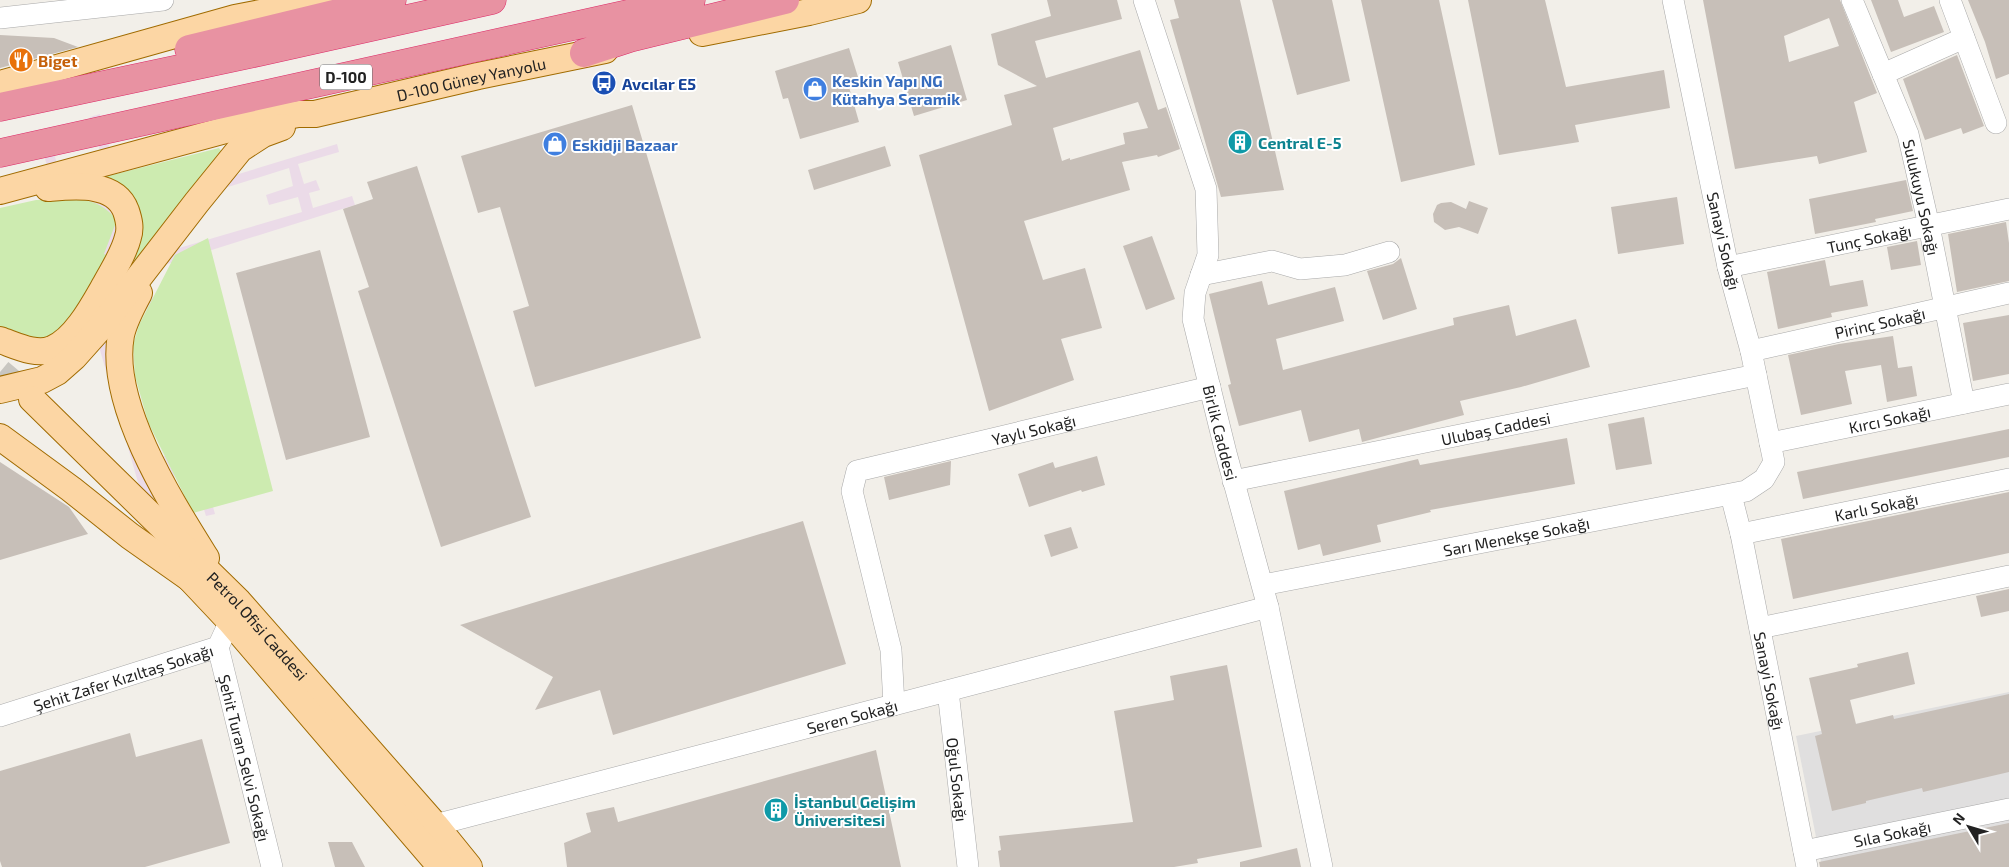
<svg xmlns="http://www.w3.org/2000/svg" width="2009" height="867" viewBox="0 0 2009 867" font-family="'Exo 2',sans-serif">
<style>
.residential{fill:#e0dfdf}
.industrial{fill:#ebdbe8;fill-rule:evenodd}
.grass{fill:#cdebb0}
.building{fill:#c7bfb8;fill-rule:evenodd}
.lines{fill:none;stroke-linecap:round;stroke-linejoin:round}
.major-tunnel{stroke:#c8c6c1;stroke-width:26;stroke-dasharray:26 13;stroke-linecap:butt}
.minor-casing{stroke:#a9a9a9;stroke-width:22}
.major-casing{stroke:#a06b00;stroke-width:28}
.highway-casing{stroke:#dc2a67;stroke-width:29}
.minor{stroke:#fff;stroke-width:21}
.major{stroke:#fcd6a4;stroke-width:26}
.highway{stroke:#e892a2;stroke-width:28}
.labels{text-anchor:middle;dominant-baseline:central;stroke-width:4;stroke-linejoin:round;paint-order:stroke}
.shield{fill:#fff;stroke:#646464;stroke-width:1}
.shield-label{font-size:15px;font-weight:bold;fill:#222}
.food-label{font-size:16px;font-weight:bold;fill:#c56008;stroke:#fff;text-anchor:start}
.street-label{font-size:16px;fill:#222;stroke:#fff}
.shop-label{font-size:16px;font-weight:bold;fill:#366cbe;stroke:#fff;text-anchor:start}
.transit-label{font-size:16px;font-weight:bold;fill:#164399;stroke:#fff;text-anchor:start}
.culture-label{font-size:16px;font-weight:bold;fill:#0d838f;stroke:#fff;text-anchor:start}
</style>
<rect width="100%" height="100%" fill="#f2efe9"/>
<path class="residential" d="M2009 692V867H1822L1796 736Z"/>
<path class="industrial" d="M100 114 127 208 337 144 339 152 298 164 304 184 316 180 320 190 309 193 313 208 352 196 355 205 145 271 215 514 206 516 192 469 174 474 177 487 183 497 149 482 162 528 152 531 37 131 47 128 68 204 112 191 90 117ZM289 168 293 186 266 195 269 205 298 197 302 212 145 258 132 217ZM143 297 187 459 167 455 158 458 100 311Z"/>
<path class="grass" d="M219 148 222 152 121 286 127 256 112 182 104 177Z
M79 199C97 202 106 207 117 220L104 254 107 255C94 283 70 341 33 341 22 340 10 333 0 329V208L36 200Z
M208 238 273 491 193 513 148 422 135 376 133 345 139 325 175 255Z"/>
<path class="building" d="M1047 0H1117L1122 19 1035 41 1046 78 1140 50 1158 110 1166 107 1180 149 1158 157 1157 155 1122 162 1130 190 1024 221 1043 280 1085 268 1102 328 1061 339 1074 380 989 411 919 155 1012 125 1004 95 1037 86 998 65 991 34 1051 16ZM1138 102 1148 128 1123 133 1125 144 1070 160V158L1062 161 1053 128Z
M1174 0H1240L1284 190 1221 197 1170 20 1179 18Z
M1272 0H1332L1350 81 1297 95Z
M1361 0H1439L1475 165 1401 182Z
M1468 0H1545L1566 87 1664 70 1670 108 1575 125 1579 142 1499 155Z
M1703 0H1840L1877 93 1854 102 1867 152 1819 164 1817 156 1735 169ZM1829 18 1839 46 1789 62 1784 36Z
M1871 0H1898L1904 17 1934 6 1944 32 1891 52Z
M1968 0H2009V74L1996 79 1985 42Z
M0 35 54 38 78 47 0 68Z
M951 45 967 100 914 116 898 62Z
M849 48 858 77 847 80 859 122 800 139 788 98 783 99 775 71Z
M1957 55 1984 126 1963 134 1961 128 1925 140 1903 79Z
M632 105 701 338 535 387 513 311 529 306 500 207 478 213 461 156Z
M885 146 891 166 814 190 808 170Z
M417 166 531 517 441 547 358 291 369 287 343 209 373 199 367 182Z
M1906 180 1913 211 1875 219 1876 222 1815 234 1809 199Z
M1677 197 1684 244 1618 254 1611 207Z
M1469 201 1488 208 1478 234 1459 227 1445 230 1434 222 1433 214 1437 205 1441 203 1451 202 1466 209Z
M2006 222 2009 243V281L1957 292 1948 234Z
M1152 236 1175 299 1146 310 1123 246Z
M1917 241 1921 265 1891 270 1887 247Z
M320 250 370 437 286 460 236 273Z
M1401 258 1417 309 1383 320 1367 271 1393 264Z
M1825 260 1830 286 1863 280 1868 306 1831 313 1832 317 1778 329 1767 272Z
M1262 281 1268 305 1335 287 1344 321 1276 339 1283 370 1454 325 1453 318 1509 305 1516 336 1576 319 1590 367 1521 387 1460 401 1464 415 1362 442 1359 429 1309 442 1301 410 1239 426 1228 385 1231 384 1209 294Z
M2009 315V374L1973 381 1963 323Z
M1893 336 1898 368 1912 366 1917 396 1887 402 1881 365 1845 371 1852 404 1801 415 1788 355 1839 344Z
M1644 417 1652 464 1616 470 1608 424Z
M2009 429V457L1803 499 1797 472Z
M1567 438 1575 484 1430 510 1431 512 1377 525 1381 542 1323 556 1320 544 1298 550 1284 491 1418 459 1420 465Z
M1097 456 1105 485 1082 492 1081 490 1029 507 1018 474 1053 462 1055 468Z
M951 461 950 485 889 500 884 477Z
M0 462 69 507 88 534 0 560Z
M2009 492V553L1793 599 1781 539Z
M803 521 846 664 613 735 600 690 535 710 553 677 460 625Z
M1071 527 1078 548 1051 557 1044 535Z
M2009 589V611L1981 617 1976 596Z
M1908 652 1915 684 1850 700 1856 724 1893 715 1894 719 2009 694V772L1923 792 1922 788 1866 801V803L1832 811 1815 736 1822 734 1809 678 1858 667 1857 664Z
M1227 665 1262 847 1197 859 1198 863 1174 867H1000L998 851 1001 850 999 836 1133 822 1114 711 1174 700 1170 676Z
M130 733 136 757 202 739 230 843 145 867H2L0 861V771Z
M876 750 901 867H567L564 843 591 832 586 813 614 807 618 822Z
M2009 823V867H1820L1819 862Z
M328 842H352L365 867H335Z
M1297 848 1301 867H1240V862Z"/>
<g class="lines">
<path class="major-tunnel" d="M0 372 31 398"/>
<defs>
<g id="minor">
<path id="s1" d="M1144 0 1206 189 1208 255 1195 293 1193 319 1226 453 1268 607 1322 867"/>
<path id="s2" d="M1852 0 1908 134 1929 226 1964 403"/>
<path d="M1950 0 1996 123"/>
<path d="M0 18 163 0"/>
<path d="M1883 74 1964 38"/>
<path id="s3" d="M1728 267 2009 209"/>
<path d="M1201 275 1272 261 1300 269 1345 265 1389 252"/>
<path id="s4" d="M1751 351 2009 293"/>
<path id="s5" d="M1770 443 2009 394"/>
<path id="s6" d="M1233 481 1756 375"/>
<path id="s7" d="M1731 495 1741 534 1807 867"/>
<path id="s8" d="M1741 534 2009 479"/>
<path id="s9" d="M1263 585 1746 491 1764 479 1774 462 1751 351 1728 267 1673 0"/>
<path d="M1760 628 2009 576"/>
<path id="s10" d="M218 647 272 867"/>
<path id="s11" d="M948 691 968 867"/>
<path id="s12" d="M894 705 891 650 852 491 857 471 1210 387"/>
<path id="s13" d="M0 716 218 647 230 621"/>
<path id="s14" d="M435 825 1268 607"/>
<path id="s15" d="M1804 851 2009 809"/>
</g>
<g id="major">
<path d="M702 33 809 12 858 0"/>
<path d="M0 84 235 18 327 0"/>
<path id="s16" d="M0 191 255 122 298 114H315L478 76 605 50"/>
<path d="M139 293C132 306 124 321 121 335 108 404 171 502 206 558"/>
<path d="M0 340C15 345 36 356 52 349 75 340 93 306 105 285 113 270 124 254 128 237 131 228 129 220 126 211 115 181 73 186 48 188"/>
<path d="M0 390 42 380 57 372 74 357 99 329 197 202 240 149 263 134 282 127"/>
<path id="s17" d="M32 399 238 601 435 825 469 867"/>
<path d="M0 437 71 489 130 536 191 579"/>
<path d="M181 569 230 621 441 867"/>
</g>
<path id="highway" d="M189 49 392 0
M584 53 630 38 785 0
M0 107 259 52 492 0
M0 153 691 0"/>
</defs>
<use href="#minor" class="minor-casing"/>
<use href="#major" class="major-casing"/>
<use href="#highway" class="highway-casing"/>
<use href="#minor" class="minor"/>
<use href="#major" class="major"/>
<use href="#highway" class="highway"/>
</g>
<defs>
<symbol id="restaurant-disc" viewBox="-11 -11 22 22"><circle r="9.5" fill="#e8710a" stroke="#fff"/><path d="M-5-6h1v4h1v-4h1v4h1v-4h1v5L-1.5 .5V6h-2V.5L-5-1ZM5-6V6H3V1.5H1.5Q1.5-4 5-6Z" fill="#fff"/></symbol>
<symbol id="bus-disc" viewBox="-11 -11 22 22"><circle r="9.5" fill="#1a4fb4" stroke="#fff"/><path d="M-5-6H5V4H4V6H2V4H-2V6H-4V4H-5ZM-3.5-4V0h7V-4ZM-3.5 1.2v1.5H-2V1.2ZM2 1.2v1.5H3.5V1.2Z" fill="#fff"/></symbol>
<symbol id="shop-disc" viewBox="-11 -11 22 22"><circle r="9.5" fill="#3f7fe0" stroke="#fff"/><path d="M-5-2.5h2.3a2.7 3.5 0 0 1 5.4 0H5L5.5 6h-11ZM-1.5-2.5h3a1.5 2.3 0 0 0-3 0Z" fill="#fff"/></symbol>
<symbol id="building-disc" viewBox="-11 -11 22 22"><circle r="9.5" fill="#0f9aa8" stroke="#fff"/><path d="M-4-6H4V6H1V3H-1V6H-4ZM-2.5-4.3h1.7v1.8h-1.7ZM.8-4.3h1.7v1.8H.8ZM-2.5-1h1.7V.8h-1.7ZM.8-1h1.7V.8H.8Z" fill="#fff"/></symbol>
</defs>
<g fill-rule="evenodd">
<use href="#restaurant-disc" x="7" y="46" width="28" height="28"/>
<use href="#bus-disc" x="590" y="69" width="28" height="28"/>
<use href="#shop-disc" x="801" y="75" width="28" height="28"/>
<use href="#building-disc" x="1226" y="128" width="28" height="28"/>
<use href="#shop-disc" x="541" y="130" width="28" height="28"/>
<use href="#building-disc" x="762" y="796" width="28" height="28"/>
</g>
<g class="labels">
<rect class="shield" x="320" y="64.5" width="52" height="25" rx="4"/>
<g class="shield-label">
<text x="346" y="77">D-100</text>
</g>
<g class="food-label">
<text x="38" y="60">Biget</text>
</g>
<g class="street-label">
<text stroke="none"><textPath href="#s16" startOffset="485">D-100 Güney Yanyolu</textPath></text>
<text stroke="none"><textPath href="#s2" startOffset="210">Sulukuyu Sokağı</textPath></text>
<text stroke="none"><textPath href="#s3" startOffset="144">Tunç Sokağı</textPath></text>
<text transform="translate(1724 241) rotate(77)">Sanayi Sokağı</text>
<text stroke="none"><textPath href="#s4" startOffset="132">Pirinç Sokağı</textPath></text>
<text stroke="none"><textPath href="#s5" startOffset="122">Kırcı Sokağı</textPath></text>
<text stroke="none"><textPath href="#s6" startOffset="268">Ulubaş Caddesi</textPath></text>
<text stroke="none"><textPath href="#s12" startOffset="421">Yaylı Sokağı</textPath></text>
<text stroke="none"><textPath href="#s1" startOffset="448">Birlik Caddesi</textPath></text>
<text stroke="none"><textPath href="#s8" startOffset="138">Karlı Sokağı</textPath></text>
<text stroke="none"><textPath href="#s9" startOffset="258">Sarı Menekşe Sokağı</textPath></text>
<text stroke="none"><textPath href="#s17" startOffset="320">Petrol Ofisi Caddesi</textPath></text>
<text stroke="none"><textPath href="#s13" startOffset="129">Şehit Zafer Kızıltaş Sokağı</textPath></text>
<text stroke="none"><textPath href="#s7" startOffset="190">Sanayi Sokağı</textPath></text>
<text stroke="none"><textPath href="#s14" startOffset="431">Seren Sokağı</textPath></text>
<text stroke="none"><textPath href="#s10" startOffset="114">Şehit Turan Selvi Sokağı</textPath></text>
<text stroke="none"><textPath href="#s11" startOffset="89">Oğul Sokağı</textPath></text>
<text stroke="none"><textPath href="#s15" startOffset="90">Sıla Sokağı</textPath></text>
</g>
<g class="shop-label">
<text x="832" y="80">Keskin Yapı NG<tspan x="832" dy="18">Kütahya Seramik</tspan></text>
<text x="572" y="144">Eskidji Bazaar</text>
</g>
<g class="transit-label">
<text x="622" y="83">Avcılar E5</text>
</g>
<g class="culture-label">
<text x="1258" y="142">Central E-5</text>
<text x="794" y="801">İstanbul Gelişim<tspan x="794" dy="18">Üniversitesi</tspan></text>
</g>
</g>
<g transform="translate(1969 827) rotate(308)" stroke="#ffffff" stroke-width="4" paint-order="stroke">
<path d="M0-4L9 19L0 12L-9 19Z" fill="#222222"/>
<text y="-8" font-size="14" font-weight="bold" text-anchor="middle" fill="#222222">N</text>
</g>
</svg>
